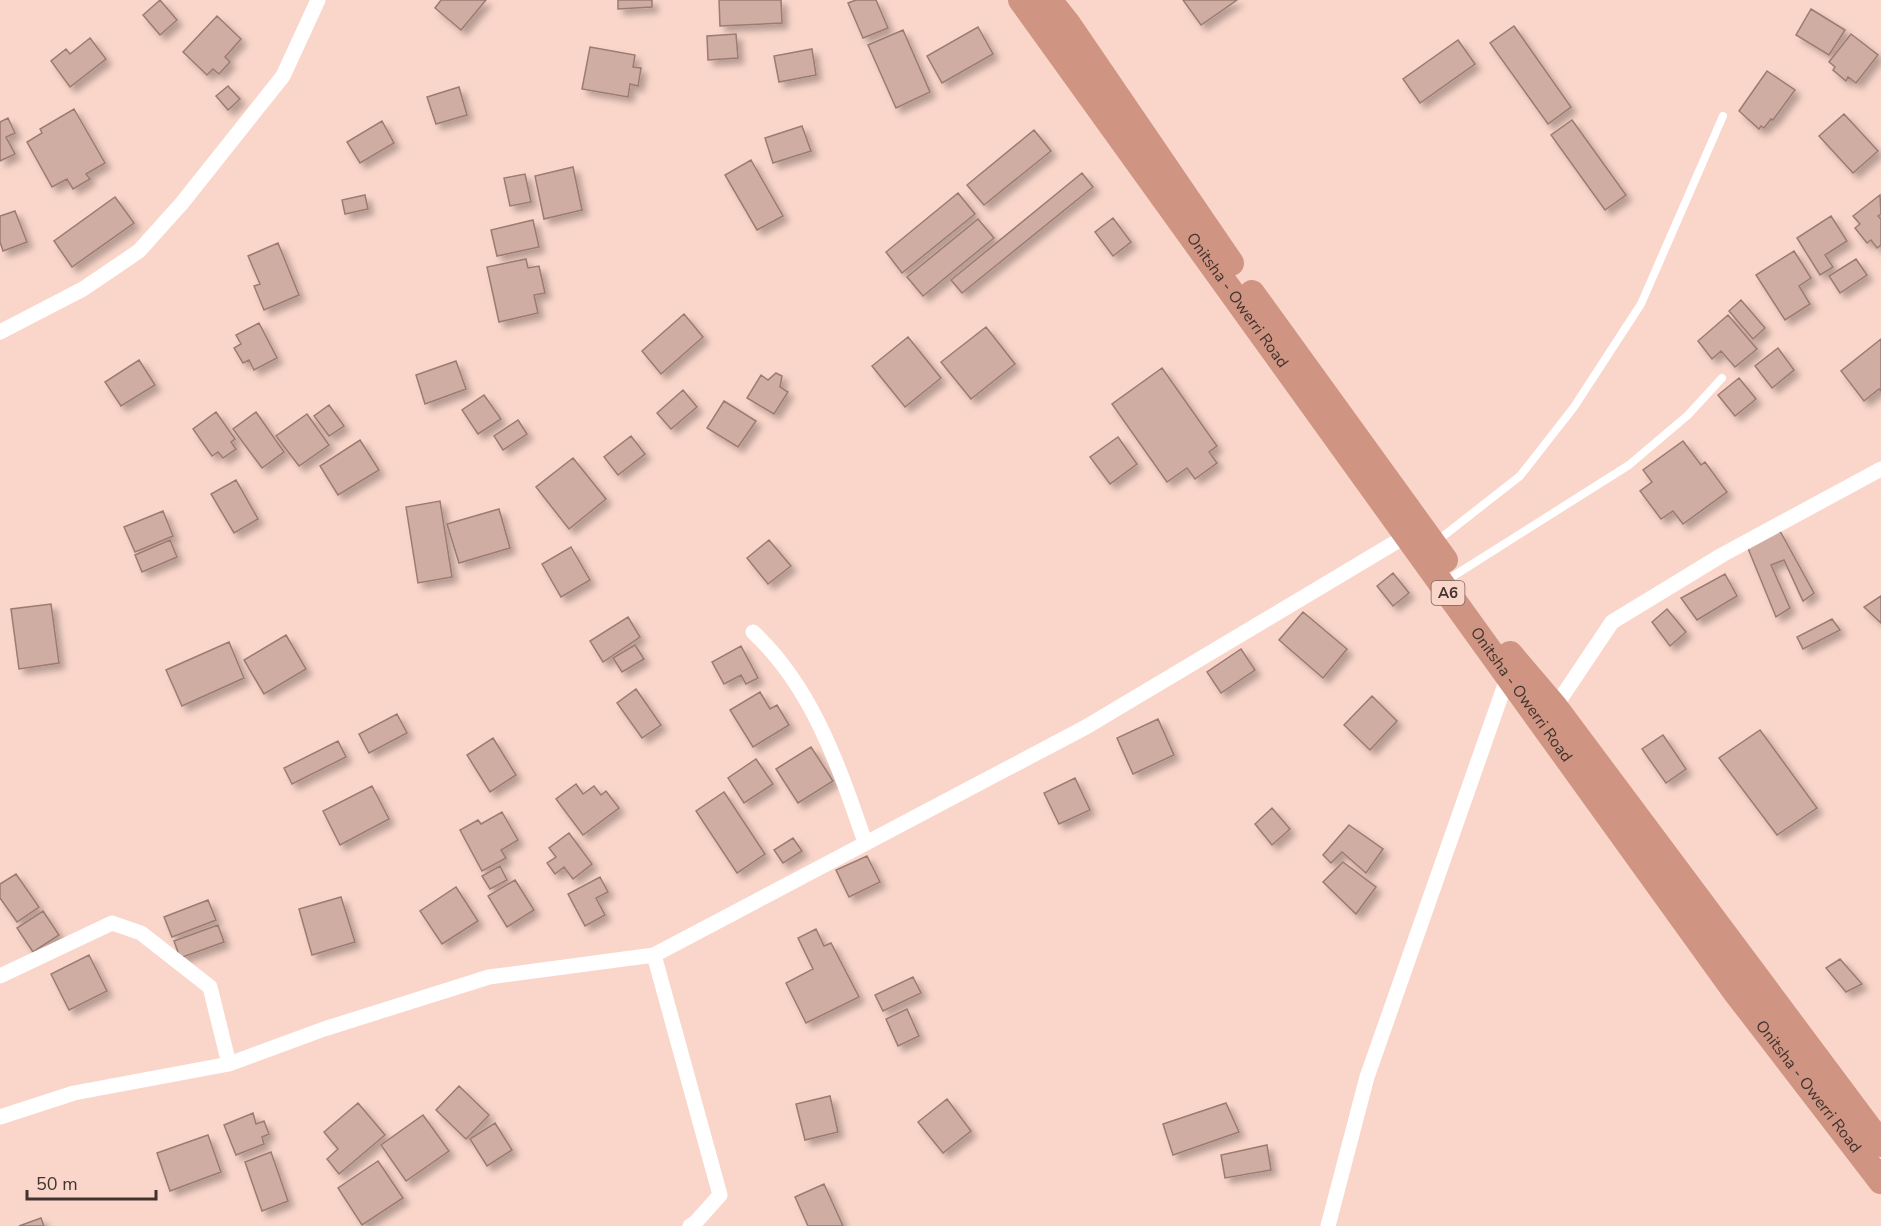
<svg xmlns="http://www.w3.org/2000/svg" width="1881" height="1226" viewBox="0 0 1881 1226" font-family="'Nunito Sans',sans-serif">
<style>
.building{fill:#d0ada2;stroke:#9c7b71;stroke-width:1.5;filter:url(#shadow)}
.lines{fill:none;stroke-linecap:round;stroke-linejoin:round}
.service{stroke:#fff;stroke-width:8}
.minor{stroke:#fff;stroke-width:15}
.trunk{stroke:#cf9482;stroke-width:26}
.labels{text-anchor:middle;dominant-baseline:central;stroke-width:5;stroke-linejoin:round;paint-order:stroke}
.shield{fill:#fad6ca;stroke:#78645d;stroke-width:1.5}
.shield-label{font-size:15px;font-weight:bold;fill:#41332e}
.street-label{font-size:16px;fill:#41332e;stroke:#fad6ca}
</style>
<defs>
<filter id="shadow"><feDropShadow dx="5.5" dy="5.5" stdDeviation="3" flood-color="#0004"/></filter>
</defs>
<rect width="100%" height="100%" fill="#fad6ca"/>
<path class="building" d="M160 0 177 20 160 35 143 15Z
M441 0H486L461 30 435 8Z
M618 0H652V7L618 9Z
M719 0H781L782 23 720 26Z
M856 0H876L888 28 863 38 848 3Z
M1183 0H1237L1201 25Z
M1811 9 1845 30 1829 55 1796 35Z
M217 16 241 39 225 57 230 62 219 74 213 69 207 75 183 52Z
M1514 26 1571 107 1548 124 1490 43Z
M978 27 993 54 942 83 927 56Z
M903 30 930 92 896 108 868 45Z
M736 34 738 58 708 60 707 36Z
M1851 34 1878 55 1856 83 1848 77 1846 81 1833 70 1835 67 1829 62Z
M90 38 106 59 70 87 51 61 66 49 70 54Z
M1458 40 1475 64 1420 103 1403 79Z
M590 47 635 55 633 67 641 68 638 86 630 84 628 97 582 89Z
M812 49 816 75 779 82 774 56Z
M1767 71 1795 90 1773 120 1771 119 1764 128 1761 126 1759 129 1739 111Z
M228 86 240 99 228 110 216 96Z
M459 87 467 115 436 124 427 97Z
M74 109 105 163 86 174 90 179 73 189 67 179 52 187 27 142 42 133 40 129Z
M1844 114 1878 151 1853 173 1819 136Z
M8 118 15 133 6 137 15 154 0 161V122Z
M1572 120 1626 195 1605 210 1551 135Z
M382 121 394 143 360 163 347 142Z
M802 126 811 151 773 163 765 138Z
M1034 130 1051 151 984 205 967 185Z
M751 160 783 216 757 230 725 175Z
M573 167 582 210 544 219 535 176Z
M1082 173 1093 187 962 293 951 280Z
M525 174 531 202 510 206 504 178Z
M958 193 975 214 902 273 886 252Z
M365 195 368 209 345 214 342 200Z
M1880 195 1881 214 1878 216 1881 219V245L1877 248 1871 240 1867 243 1855 228 1860 224 1853 216Z
M115 197 134 223 72 267 54 241Z
M15 211 27 242 3 251 0 242V216Z
M1831 216 1847 241 1825 255 1833 267 1820 275 1797 238Z
M1113 218 1131 242 1113 256 1095 232Z
M978 219 994 238 923 296 907 277Z
M533 220 539 247 497 256 491 230Z
M278 243 299 295 264 310 254 286 260 284 248 256Z
M1794 251 1811 278 1799 286 1810 304 1785 320 1756 275Z
M526 259 528 268 539 266 545 293 534 295 538 313 499 322 487 267Z
M1856 259 1867 275 1840 293 1829 276Z
M1741 300 1765 328 1753 339 1729 311Z
M684 314 703 337 661 374 642 351Z
M1728 315 1757 349 1735 367 1721 351 1712 359 1698 341Z
M259 323 277 358 254 370 249 360 243 363 234 348 241 344 236 335Z
M986 327 1015 364 971 399 941 362Z
M908 337 941 378 905 407 872 366Z
M1881 339V391L1879 389 1864 401 1841 371Z
M1778 348 1794 370 1772 388 1755 366Z
M139 360 155 385 121 406 105 382Z
M456 361 466 389 425 404 416 375Z
M1162 368 1217 446 1209 452 1217 463 1195 479 1187 468 1167 482 1112 404Z
M776 373 782 376 780 387 788 392 774 414 747 398 761 375 768 380Z
M1739 378 1756 399 1735 416 1718 395Z
M683 390 697 407 671 429 657 413Z
M484 395 501 419 478 434 462 410Z
M724 401 756 421 738 447 707 428Z
M329 405 344 426 329 436 314 416Z
M216 412 235 439 231 442 236 449 223 458 218 452 212 456 193 429Z
M256 412 284 452 262 468 233 429Z
M307 414 329 445 299 466 276 436Z
M518 420 527 434 503 450 494 436Z
M631 436 645 454 618 475 604 457Z
M1118 437 1137 464 1110 484 1090 457Z
M360 440 379 470 338 495 320 466Z
M1683 441 1701 465 1705 462 1727 492 1683 524 1673 511 1661 519 1640 491 1652 482 1643 470Z
M573 458 606 499 569 529 536 487Z
M236 480 258 519 234 533 211 494Z
M440 501 452 577 418 583 406 507Z
M499 509 510 548 459 563 447 524Z
M163 511 173 536 135 552 124 527Z
M1780 531 1814 593 1803 601 1784 560 1771 565 1790 608 1776 617 1747 546Z
M170 540 177 557 142 572 135 555Z
M769 540 791 566 768 584 747 558Z
M571 547 590 580 561 597 542 564Z
M1393 573 1409 593 1393 606 1377 586Z
M1725 574 1737 596 1697 620 1681 598Z
M1881 596V623L1864 607Z
M51 604 59 663 19 669 11 609Z
M1667 609 1686 632 1670 646 1652 622Z
M1303 612 1347 649 1323 678 1279 640Z
M628 617 640 637 603 662 590 641Z
M1832 619 1840 630 1803 649 1797 637Z
M286 635 306 669 264 694 244 660Z
M229 642 244 678 182 706 166 670Z
M635 645 644 659 622 672 613 658Z
M741 646 758 678 746 684 741 675 724 684 712 662Z
M1241 649 1255 670 1221 693 1207 672Z
M636 689 661 725 642 738 617 703Z
M760 692 770 709 777 705 789 725 753 747 730 710Z
M1372 696 1397 721 1370 750 1344 725Z
M397 714 407 733 369 753 359 734Z
M1158 719 1174 755 1133 774 1117 738Z
M1760 730 1817 808 1777 835 1719 758Z
M1663 735 1686 769 1666 783 1642 749Z
M493 738 516 775 490 792 467 755Z
M338 741 346 757 292 784 284 768Z
M811 747 833 781 798 803 776 769Z
M756 759 773 784 744 803 728 778Z
M1075 778 1090 810 1059 824 1044 793Z
M576 784 583 794 594 786 601 795 606 791 619 808 583 835 556 799Z
M372 786 389 819 340 845 323 811Z
M724 792 765 854 737 873 696 811Z
M1272 808 1290 829 1272 845 1255 824Z
M502 812 518 840 501 850 506 858 482 871 460 830 478 820 481 824Z
M1349 825 1383 849 1366 873 1342 852 1331 863 1323 855Z
M569 833 592 864 573 879 564 867 555 874 547 863 556 857 549 848Z
M793 838 802 851 783 863 774 850Z
M867 856 880 882 849 897 836 870Z
M1343 862 1376 887 1356 914 1323 882Z
M500 866 507 880 490 889 482 876Z
M16 874 39 907 17 922 0 898V884Z
M600 877 608 892 596 898 605 915 585 926 568 894Z
M515 880 534 910 507 927 488 896Z
M456 887 478 921 442 944 420 911Z
M341 897 355 942 312 955 299 909Z
M208 900 216 920 172 937 164 917Z
M43 911 59 935 33 952 17 928Z
M218 925 224 942 180 958 174 941Z
M816 929 824 946 831 943 859 997 806 1023 786 983 813 969 798 938Z
M89 955 107 991 69 1010 51 974Z
M1840 959 1862 984 1846 992 1826 968Z
M913 977 921 993 883 1011 875 995Z
M907 1009 919 1036 898 1046 886 1019Z
M459 1086 489 1115 466 1139 436 1110Z
M830 1096 838 1132 805 1140 796 1104Z
M947 1099 971 1131 943 1153 918 1122Z
M358 1103 385 1135 339 1174 327 1159 338 1149 324 1132Z
M1226 1103 1239 1132 1173 1155 1163 1124Z
M253 1113 256 1124 264 1121 269 1134 262 1137 264 1144 236 1155 224 1125Z
M423 1115 449 1151 406 1181 381 1145Z
M495 1123 512 1150 487 1166 470 1139Z
M208 1135 221 1172 170 1191 157 1153Z
M1267 1145 1271 1170 1225 1178 1221 1155Z
M271 1152 288 1201 262 1211 245 1162Z
M378 1161 403 1198 362 1225 338 1188Z
M824 1184 843 1226H808L795 1197Z
M41 1218 44 1226H19Z"/>
<g class="lines">
<path class="service" d="M1437 541 1520 476 1574 407 1641 304 1723 116
M1455 575 1629 465 1688 415 1722 378"/>
<path class="minor" d="M0 332 83 289 139 251 182 203 283 76 318 0
M753 632C813 688 839 767 865 842
M1555 707 1612 622 1722 555 1881 469
M654 955 720 1195 695 1223 690 1226
M0 976 112 923 141 933 210 987 229 1064
M0 1117 74 1093 229 1064 324 1029 489 977 654 955 1086 727 1406 536
M1328 1226 1367 1077 1508 676"/>
<g class="trunk">
<path id="s1" d="M1021 0 1734 990 1881 1181"/>
<path d="M1049 0 1068 24 1231 263"/>
<path d="M1252 293 1445 560"/>
<path d="M1510 654 1555 707 1881 1144"/>
</g>
</g>
<g class="labels">
<rect class="shield" x="1431.5" y="581" width="33" height="24" rx="4.5"/>
<g class="shield-label">
<text x="1448" y="593">A6</text>
</g>
<g class="street-label">
<text stroke="none"><textPath href="#s1" startOffset="370">Onitsha - Owerri Road</textPath></text>
<text stroke="none"><textPath href="#s1" startOffset="856">Onitsha - Owerri Road</textPath></text>
<text stroke="none"><textPath href="#s1" startOffset="1342">Onitsha - Owerri Road</textPath></text>
</g>
</g>
<path d="M27 1190v9h129v-9" fill="none" stroke="#41332e" stroke-width="3"/>
<text x="36" y="1190" font-size="18" fill="#41332e" stroke="#fad6ca" stroke-width="4.5" paint-order="stroke">50 m</text>
</svg>
